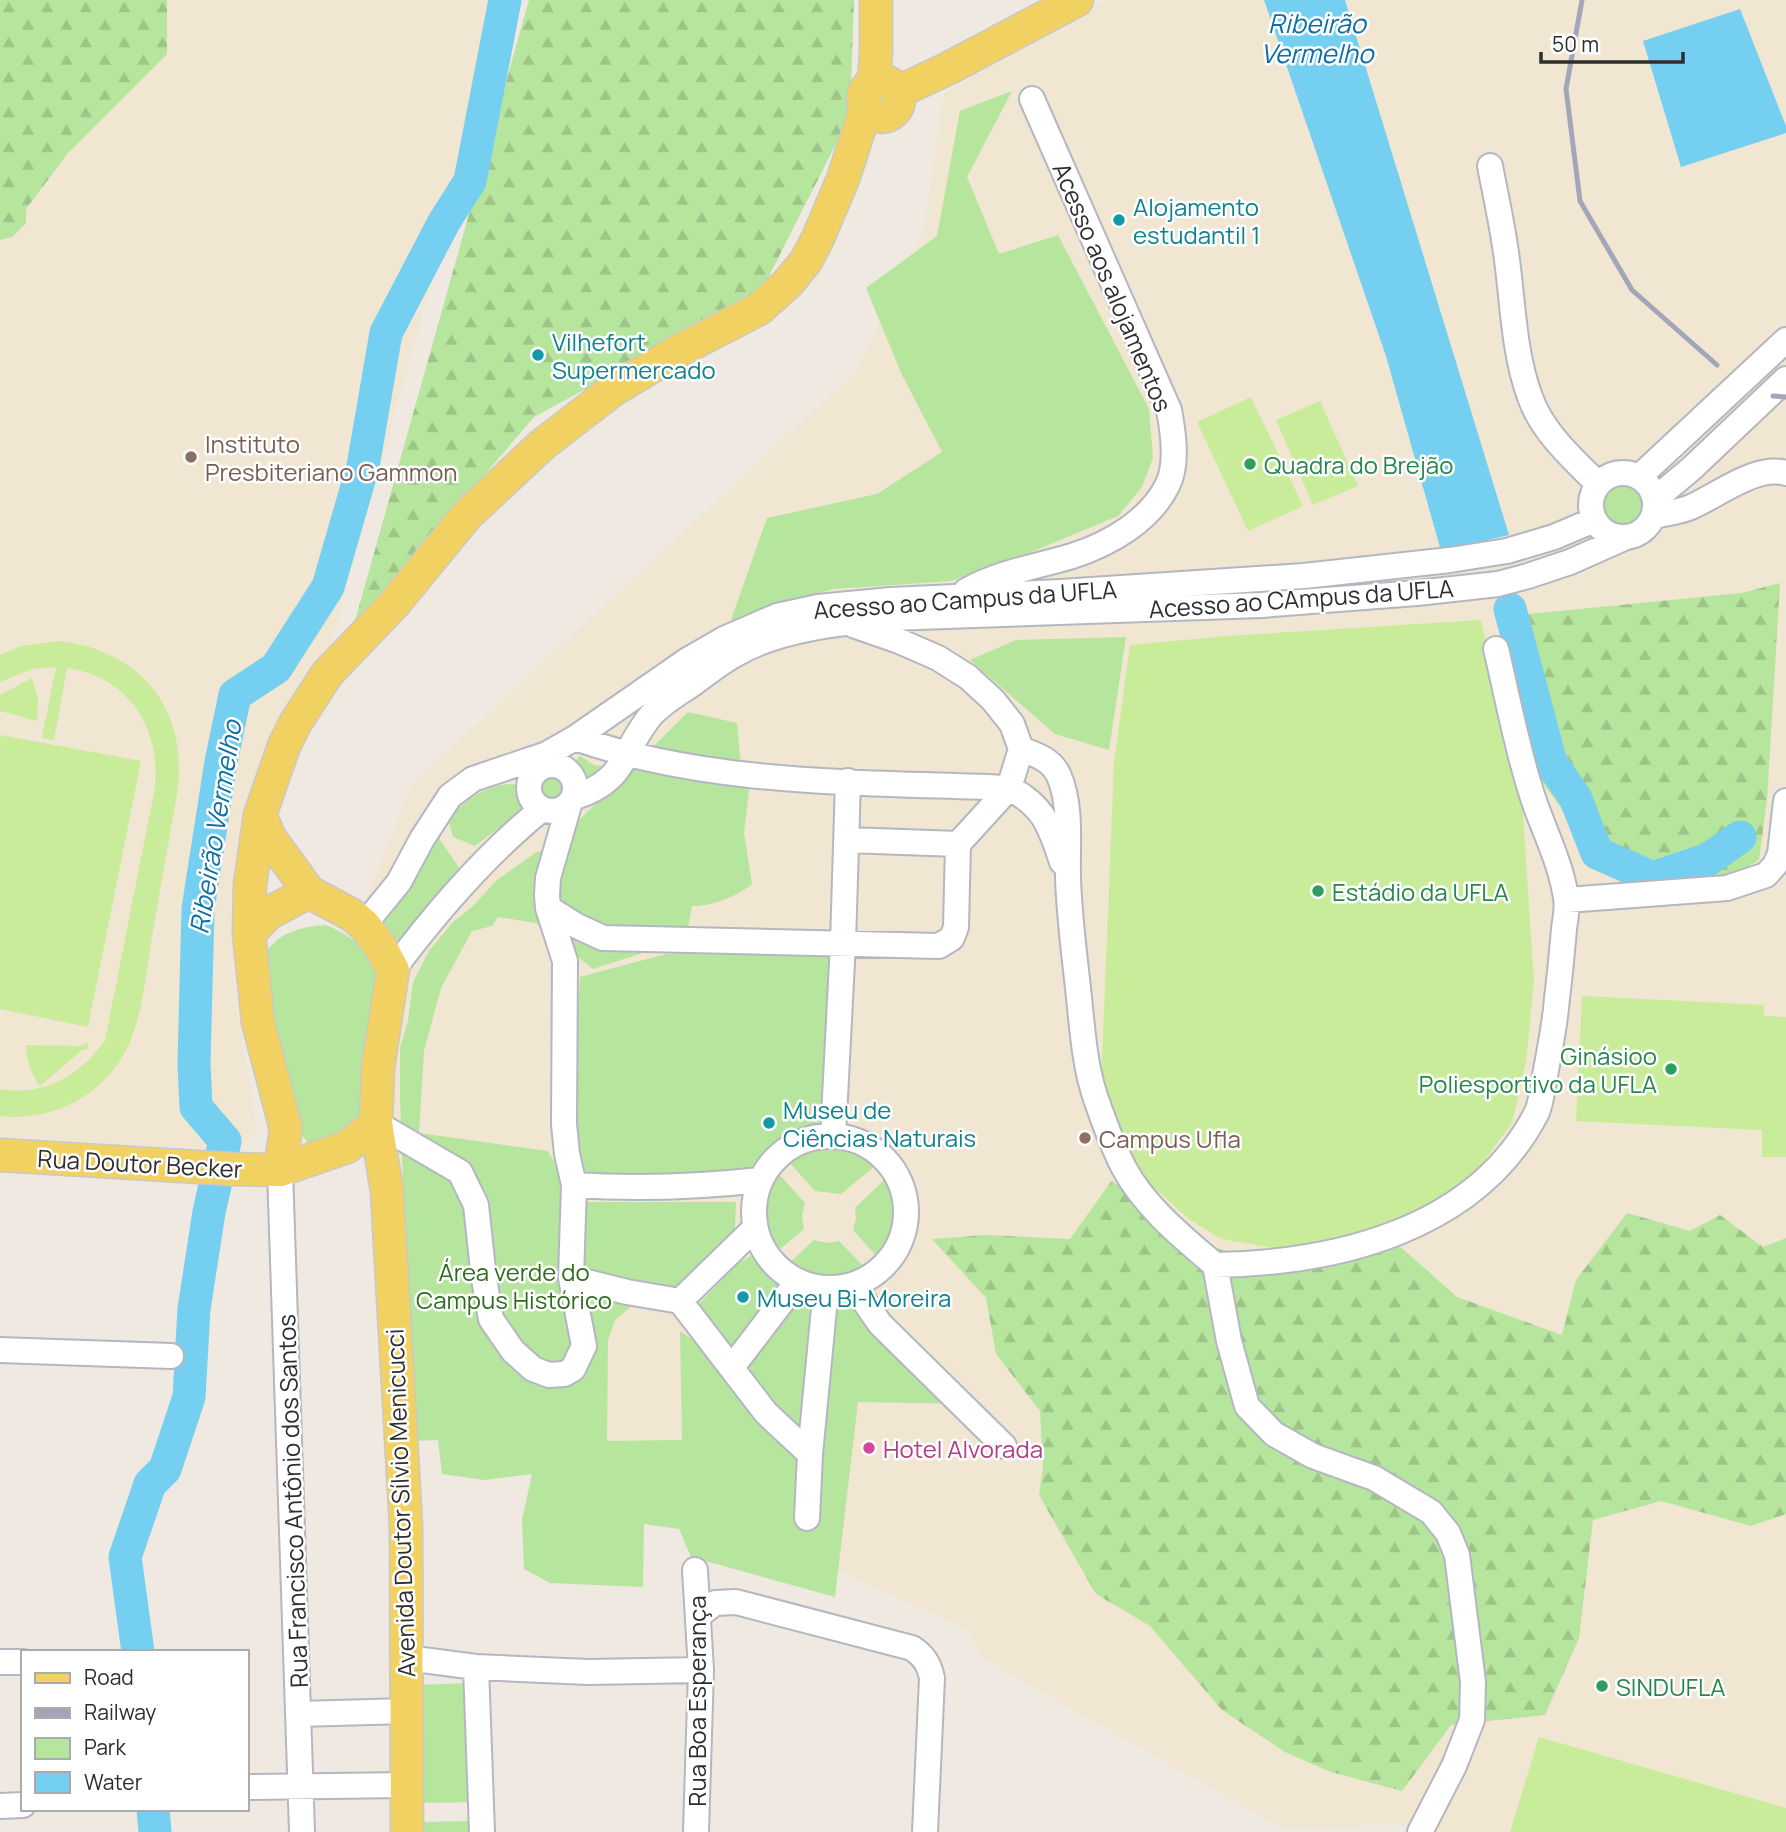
<svg xmlns="http://www.w3.org/2000/svg" width="1786" height="1832" viewBox="0 0 1786 1832" font-family="Manrope,sans-serif">
<style>
.education{fill:#f0e6d1}
.forest{fill:url(#forest-firs)}
.park{fill:#b6e59e;fill-rule:evenodd}
.pitch{fill:#c9ec9a}
.water{fill:#75cff0}
.lines{fill:none;stroke-linecap:round;stroke-linejoin:round}
.river{stroke:#75cff0;stroke-width:33}
.minor-casing{stroke:#b4b7c1;stroke-width:28}
.major-casing{stroke:#c9c9c9;stroke-width:35}
.minor{stroke:#fff;stroke-width:24}
.major{stroke:#f2d163;stroke-width:32}
.rail{stroke:#a3a6b8;stroke-width:5}
.culture-dot{fill:#0f9aa8;stroke:#fff;stroke-width:2.5}
.education-dot{fill:#8d6e63;stroke:#fff;stroke-width:2.5}
.leisure-dot{fill:#2e9e5b;stroke:#fff;stroke-width:2.5}
.hotel-dot{fill:#d1479c;stroke:#fff;stroke-width:2.5}
.labels{text-anchor:middle;dominant-baseline:central;stroke-width:5;stroke-linejoin:round;paint-order:stroke}
.culture-label{font-size:24px;fill:#0d838f;stroke:#fff;text-anchor:start}
.street-label{font-size:24px;fill:#2e2e2e;stroke:#fff}
.education-label{font-size:24px;fill:#785e54;stroke:#fff;text-anchor:start}
.leisure-label{font-size:24px;fill:#27864d;stroke:#fff;text-anchor:start}
.park-label{font-size:24px;fill:#2c6e1b;stroke:#fff}
.hotel-label{font-size:24px;fill:#b23c85;stroke:#fff;text-anchor:start}
.water-label{font-size:26px;font-style:italic;fill:#0d6fa3;stroke:#fff}
</style>
<defs>
<pattern id="forest-firs" width="22" height="20" patternUnits="userSpaceOnUse" patternTransform="scale(1.75)"><rect width="22" height="20" fill="#b6e59e"/><path d="M5 1l3.5 6h-7zM16 11l3.5 6h-7z" fill="#9dc588"/></pattern>
</defs>
<rect width="100%" height="100%" fill="#efe9e1"/>
<path class="education" d="M0 0H500L436 266 330 648 285 719 249 842 232 970 257 1132 227 1160 0 1143Z
M1107 0H1786V1832H1418L1413 1825 1280 1827 982 1658 967 1629 404 1376 365 900 411 785 856 371 924 230 944 93Z"/>
<path class="forest" d="M0 0H167V54L68 153 26 209V223L12 237 0 240Z
M529 0H854L850 116 760 294 534 417 353 628Z
M1780 583 1767 800 1759 860 1735 874 1653 880 1613 874 1595 855 1535 772 1510 616 1742 593Z
M1112 1180 1161 1222 1235 1256 1396 1243 1457 1297 1562 1335 1576 1280 1627 1213 1690 1231 1720 1215 1763 1247 1786 1238V1514L1751 1526 1661 1501 1593 1520 1579 1638 1545 1715 1451 1725 1402 1791 1331 1772 1285 1752 1222 1710 1150 1626 1096 1594 1039 1495 1043 1467 1040 1411 996 1354 986 1298 932 1239 986 1235 1070 1239Z"/>
<path class="park" d="M1012 91 967 177 999 254 1058 235 1149 409 1153 458 1142 487 1118 516 1036 550 951 581 833 589 731 620 767 518 877 494 942 452 902 375 866 288 937 236 960 111Z
M1614 478H1633L1649 492 1652 513 1638 530 1613 533 1597 518 1596 495Z
M1126 637 1109 750 1055 734 970 660 1016 640Z
M688 712 737 723 742 776 749 791 744 833 752 884C738 896 710 907 692 906L686 939 593 969 536 923 498 917 492 926 472 931 441 988 424 1051 419 1133 548 1151 571 1193 588 1202H736L734 1247 689 1306H697L738 1263 752 1255 784 1294 741 1358 801 1300 827 1299 853 1295 962 1404 858 1402 835 1597 691 1557 679 1529 644 1524 643 1587 550 1583 524 1569 522 1520 532 1474 484 1480 442 1474 438 1440 412 1441 400 1096V1048L408 1021 413 982 429 951 453 922 473 906 497 880 535 853 552 847ZM638 1301 682 1315 732 1366 680 1331 682 1440 607 1441 608 1340 615 1320Z
M580 756 594 765 610 767 583 792 579 777 568 769Z
M538 790a14 14 0 1 1 28 0a14 14 0 1 1-28 0Z
M510 784 521 785C522 792 518 799 521 807L514 816 475 846 453 837 448 818C466 800 484 786 510 784Z
M438 837 462 872 393 955 373 929C400 901 420 872 438 837Z
M326 925C345 933 362 943 371 962 385 991 368 1089 365 1125L311 1147C270 1098 272 1013 266 952 281 931 302 927 326 925Z
M666 954 837 955 820 1121 744 1179 589 1184 570 1145 580 977Z
M819 1148C842 1148 857 1153 876 1165L841 1194 815 1191 789 1162Z
M777 1172 805 1203 802 1216 804 1229 772 1256C754 1219 751 1206 777 1172Z
M884 1180C901 1211 901 1231 879 1259L853 1230 856 1219 855 1208Z
M814 1240 827 1243 839 1241 868 1271C835 1289 816 1288 785 1267Z
M473 1683 479 1802 418 1803 415 1685Z
M474 1821 473 1832H420V1822Z"/>
<path class="pitch" d="M1251 397 1303 506 1248 531 1197 422Z
M1320 401 1358 486 1313 505 1276 420Z
M1481 620 1522 799 1534 983 1526 1061 1512 1123 1471 1179 1420 1218 1356 1240 1273 1248 1221 1239 1189 1219 1127 1164 1101 1085 1114 762 1130 645 1228 636Z
M60 641C140 651 187 707 178 788 170 836 161 883 153 931 147 965 144 1004 132 1037 112 1091 56 1123 0 1116V1089C44 1097 81 1075 105 1040L155 788C161 728 129 677 67 668L54 740 42 738 56 667 32 669 0 682V655L21 646Z
M32 678 38 698 37 721 0 711V695Z
M0 735 141 761 88 1027 0 1009Z
M1582 996 1764 1005V1016L1786 1017V1157H1762V1130L1576 1121Z
M86 1043 88 1044V1049L82 1050 40 1086C31 1073 26 1061 26 1045L81 1046Z
M1539 1737 1786 1808V1832H1510Z"/>
<path class="water" d="M1264 0H1345L1509 535 1441 551 1386 356Z
M1740 9 1786 126V133L1681 167 1643 41Z"/>
<g class="lines">
<path class="river" d="M1510 609 1551 763 1575 797 1597 853 1653 878 1709 859 1740 837
M138 1652 125 1557 150 1484 165 1469 189 1397 194 1309 209 1212 225 1141 196 1107 194 1064 198 909 221 762 235 695 276 668 328 587 363 466 386 333 444 222 470 181 505 0
M153 1809 155 1832"/>
<defs>
<path id="minor" d="M1490 166C1496 197 1503 228 1507 260 1513 305 1514 354 1530 397 1542 432 1573 459 1598 484
M1591 505a32 32 0 1 1 64 0a32 32 0 1 1-64 0Z
M1639 477 1786 340
M1655 499 1691 469 1786 379
M1654 516C1666 513 1679 512 1691 507 1718 495 1757 464 1786 473
M966 591C999 572 1036 567 1072 556 1110 544 1151 520 1168 484 1178 463 1173 431 1169 410L1032 99
M575 738C713 786 865 782 1009 788 1044 806 1050 826 1062 862
M1021 749C1037 755 1052 760 1059 776 1072 807 1067 844 1068 877 1069 914 1074 952 1078 988 1082 1024 1084 1065 1096 1099 1104 1122 1113 1147 1124 1168 1144 1206 1183 1238 1215 1265 1336 1263 1477 1230 1537 1112 1541 1103 1542 1091 1544 1081 1549 1053 1555 1026 1557 998 1560 975 1562 952 1564 929 1565 920 1568 908 1566 898 1561 863 1544 831 1533 798 1517 750 1508 699 1496 649
M529 788a23 23 0 1 1 46 0a23 23 0 1 1-46 0Z
M573 798C626 780 619 758 648 719 658 705 679 693 694 683 707 673 720 663 734 655 778 629 840 623 890 618L1261 605 1417 593 1498 584 1528 576 1570 562 1624 538
M847 840 958 844
M1567 900 1727 888 1766 875 1775 865 1780 854 1786 801
M548 908 577 926 603 938 939 946 952 938 956 927 958 844 1009 788 1021 749 1012 724 993 700 968 677 938 658 899 641 853 625
M364 925 399 882 422 839 450 796 473 779 547 754 575 738 686 661 726 638 777 616 818 607 891 600 1061 592 1304 576 1450 560 1507 551 1554 537 1594 520
M393 970C437 911 485 855 542 809
M376 1123 460 1172 476 1205 484 1279 491 1319 513 1351 533 1369 549 1375 564 1374 573 1369 584 1346 571 1278 574 1185 567 1154 564 1124 565 961 548 908 547 895 548 878 569 805
M833 1136 843 943 848 781
M754 1212a76 76 0 1 1 152 0a76 76 0 1 1-152 0Z
M280 1170 302 1832
M574 1185C636 1189 698 1187 760 1180
M1215 1265 1229 1341 1247 1406 1274 1434 1313 1456 1374 1478 1431 1512 1448 1533 1457 1555 1473 1682 1472 1720 1454 1766 1420 1832
M571 1278 627 1292 680 1301 755 1228
M856 1284 860 1295 880 1324 1004 1446
M680 1301 766 1413 810 1454
M0 1350 171 1356
M733 1366 797 1282
M807 1518 810 1454 826 1288
M695 1570 701 1670 696 1832
M698 1616 715 1603 736 1602 912 1648C924 1656 929 1664 932 1678L925 1832
M407 1658 476 1667 588 1672 701 1670
M0 1662H23
M476 1667 482 1832
M299 1714 407 1711
M247 1787 406 1785
M0 1806 23 1805"/>
<path id="major" d="M863 99a18 18 0 1 1 36 0a18 18 0 1 1-36 0Z
M874 82 876 52V0
M898 92 949 68 1077 0
M260 815 270 838 309 892 352 915 364 925 380 946 393 970 378 1067 376 1123 387 1192 406 1526 407 1832
M249 934 269 913 309 892
M0 1155 231 1169 280 1170 347 1147 376 1123
M280 1170 286 1129 258 1022 249 934 250 885 260 815 284 746 296 722 327 674 394 604 467 515 542 445 613 390 678 351 759 309 787 284 806 261 818 238 843 179 866 108"/>
</defs>
<use href="#minor" class="minor-casing"/>
<use href="#major" class="major-casing"/>
<use href="#minor" class="minor"/>
<use href="#major" class="major"/>
<path class="rail" d="M1582 0 1566 89 1580 201 1632 290 1717 365
M1773 396 1786 397"/>
</g>
<g class="culture-dot">
<circle cx="1119" cy="220" r="7"/>
<circle cx="538" cy="355" r="7"/>
<circle cx="769" cy="1123" r="7"/>
<circle cx="743" cy="1297" r="7"/>
</g>
<g class="education-dot">
<circle cx="191" cy="457" r="7"/>
<circle cx="1085" cy="1138" r="7"/>
</g>
<g class="leisure-dot">
<circle cx="1250" cy="464" r="7"/>
<circle cx="1318" cy="891" r="7"/>
<circle cx="1671" cy="1069" r="7"/>
<circle cx="1602" cy="1686" r="7"/>
</g>
<circle class="hotel-dot" cx="869" cy="1448" r="7"/>
<g class="labels">
<g class="culture-label">
<text x="1133" y="206">Alojamento<tspan x="1133" dy="28">estudantil 1</tspan></text>
<text x="552" y="341">Vilhefort<tspan x="552" dy="28">Supermercado</tspan></text>
<text x="783" y="1109">Museu de<tspan x="783" dy="28">Ciências Naturais</tspan></text>
<text x="757" y="1297">Museu Bi-Moreira</text>
</g>
<g class="street-label">
<text transform="translate(1113 287) rotate(67)">Acesso aos alojamentos</text>
<text transform="translate(1301 598) rotate(-4)">Acesso ao CAmpus da UFLA</text>
<text transform="translate(965 599) rotate(-4)">Acesso ao Campus da UFLA</text>
<text transform="translate(140 1163) rotate(3)">Rua Doutor Becker</text>
<text transform="translate(292 1501) rotate(-92)">Rua Francisco Antônio dos Santos</text>
<text transform="translate(400 1503) rotate(-92)">Avenida Doutor Sílvio Menicucci</text>
<text transform="translate(696 1701) rotate(-90)">Rua Boa Esperança</text>
</g>
<g class="education-label">
<text x="205" y="443">Instituto<tspan x="205" dy="28">Presbiteriano Gammon</tspan></text>
<text x="1099" y="1138">Campus Ufla</text>
</g>
<g class="leisure-label">
<text x="1264" y="464">Quadra do Brejão</text>
<text x="1332" y="891">Estádio da UFLA</text>
<text x="1657" y="1055" text-anchor="end">Ginásioo<tspan x="1657" dy="28">Poliesportivo da UFLA</tspan></text>
<text x="1616" y="1686">SINDUFLA</text>
</g>
<g class="park-label">
<text x="514" y="1271">Área verde do<tspan x="514" dy="28">Campus Histórico</tspan></text>
</g>
<g class="hotel-label">
<text x="883" y="1448">Hotel Alvorada</text>
</g>
<g class="water-label">
<text x="1317" y="23">Ribeirão<tspan x="1317" dy="30">Vermelho</tspan></text>
<text transform="translate(215 827) rotate(-81)">Ribeirão Vermelho</text>
</g>
</g>
<rect x="21" y="1650" width="228" height="161" fill="#ffffff" stroke="#ababab" stroke-width="2"/>
<rect x="35" y="1673" width="35" height="10" fill="#f2d163" stroke="#ababab" stroke-width="2"/>
<text x="84" y="1685" font-size="21" fill="#2e2e2e">Road</text>
<rect x="35" y="1708" width="35" height="10" fill="#a3a6b8" stroke="#ababab" stroke-width="2"/>
<text x="84" y="1720" font-size="21" fill="#2e2e2e">Railway</text>
<rect x="35" y="1738" width="35" height="21" fill="#b6e59e" stroke="#ababab" stroke-width="2"/>
<text x="84" y="1755" font-size="21" fill="#2e2e2e">Park</text>
<rect x="35" y="1772" width="35" height="21" fill="#75cff0" stroke="#ababab" stroke-width="2"/>
<text x="84" y="1790" font-size="21" fill="#2e2e2e">Water</text>
<path d="M1541 52v10h142v-10" fill="none" stroke="#2e2e2e" stroke-width="3.5"/>
<text x="1552" y="52" font-size="21" fill="#2e2e2e" stroke="#ffffff" stroke-width="5" paint-order="stroke">50 m</text>
</svg>
